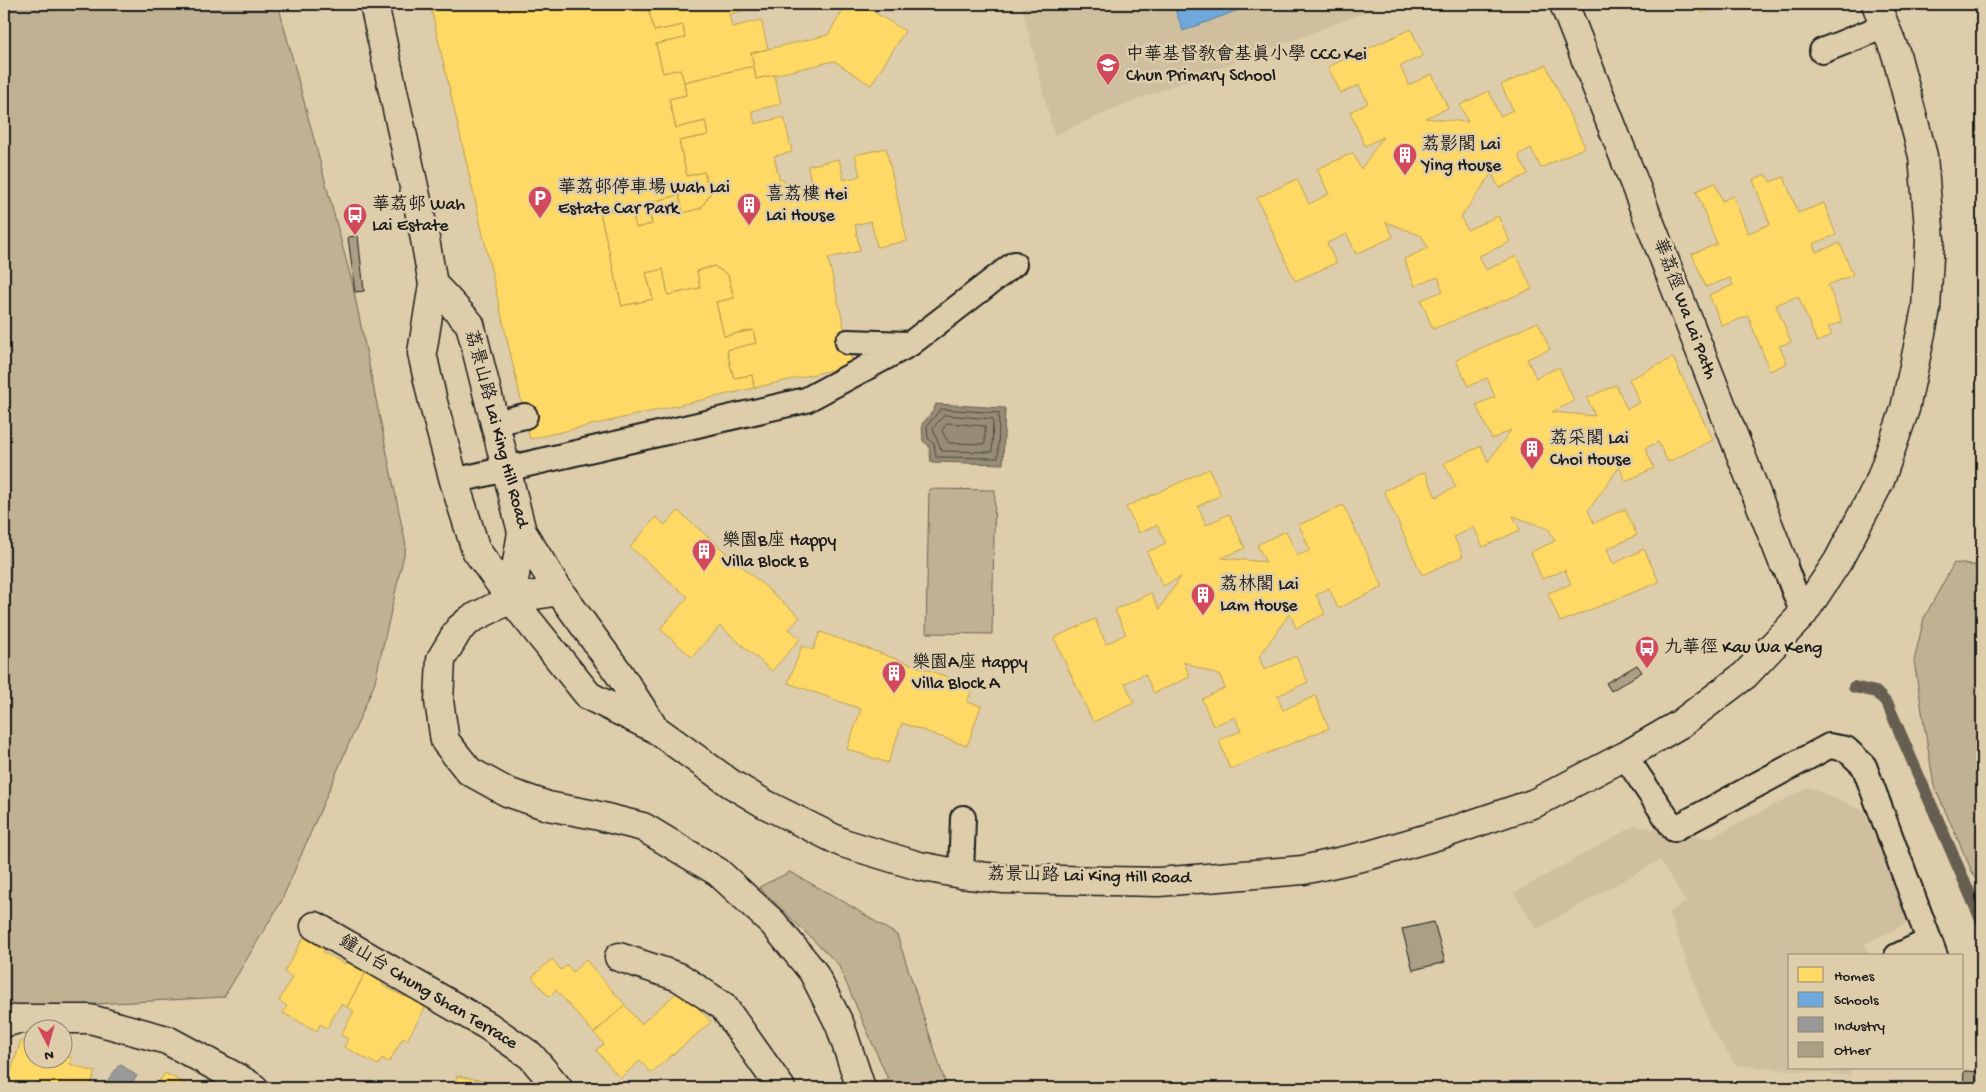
<svg xmlns="http://www.w3.org/2000/svg" width="1986" height="1092" viewBox="0 0 1986 1092" font-family="'Gochi Hand','LXGW WenKai TC',sans-serif">
<style>
.built{fill:#cfbf9f}
.green{fill:#bfb192;stroke:#6e6657}
.water{fill:#978c75;stroke:#665f51}
.homes{fill:#ffd966;stroke:#bba050}
.schools{fill:#6fa8dc;stroke:#567ea2}
.industry{fill:#999;stroke:#747474}
.lines{fill:none;stroke-linecap:round;stroke-linejoin:round}
.shore{stroke:#4d4940;stroke-width:1}
.stream{stroke:#665f51;stroke-width:12}
.building{fill:#ab9f85;stroke:#1c1c1c}
.lane-casing{stroke:#1c1c1c;stroke-width:28}
.street-casing{stroke:#1c1c1c;stroke-width:31}
.secondary-casing{stroke:#1c1c1c;stroke-width:31}
.lane{stroke:#decdaa;stroke-width:24}
.street{stroke:#decdaa;stroke-width:28}
.secondary{stroke:#decdaa;stroke-width:28}
.labels{text-anchor:middle;dominant-baseline:central;stroke-width:5;stroke-linejoin:round;paint-order:stroke}
.poi-label{font-size:18px;fill:#1c1c1c;stroke:#decdaa;text-anchor:start}
.street-label{font-size:18px;fill:#1c1c1c;stroke:#decdaa}
</style>
<rect width="100%" height="100%" fill="#decdaa"/>
<filter id="ink" filterUnits="userSpaceOnUse"><feTurbulence type="fractalNoise" baseFrequency=".02" numOctaves="2"/><feDisplacementMap in="SourceGraphic" scale="10" xChannelSelector="R" yChannelSelector="G"/><feConvolveMatrix kernelMatrix="1 2 1 2 8 2 1 2 1" color-interpolation-filters="sRGB"/></filter>
<g filter="url(#ink)">
<path class="built" d="M1021 4H1387L1126 104 1054 135Z
M1809 787 1864 811 1909 922 1865 944 1869 956H1790V1068H1848L1852 1076 1736 1065 1710 1027 1669 912 1686 902 1660 860 1537 929 1514 893 1634 826 1710 838Z"/>
<path class="green" d="M4 4H278L352 282 406 546 374 685 281 902 224 997 4 1009Z
M929 489 995 490 992 634 926 633Z
M1954 563 1982 566V894L1934 786 1914 661 1924 618Z
M790 872 841 900 897 935 947 1088H867L888 1079 838 964 759 887Z"/>
<path class="water" d="M936 404 1005 408 1003 464 931 462 929 446 923 441 922 424 933 411Z"/>
<path class="homes" d="M430 4H647L654 31 683 25 685 38 656 44 663 73 680 69 684 82 686 95 669 99 676 128 705 121 708 135 679 141 687 176 704 172 710 194 701 208 683 213 679 195 647 203 652 224 636 228 631 206 600 213 622 306 653 299 646 273 663 269 668 295 700 288 697 271 714 266 728 275 734 298 716 302 724 336 753 330 756 343 727 350 731 368 734 378 752 375 754 388 530 439Z
M647 4H757L758 7 729 14 732 27 761 20 768 49 751 53 754 66 684 82 680 69 663 73 656 44 685 38 683 25 654 31Z
M847 4H861L905 31 871 85 834 61 756 79 751 53 828 35Z
M1698 4H1726L1702 13Z
M1411 29 1423 56 1400 66 1409 85 1432 74 1448 108 1425 118 1468 122 1460 105 1489 91 1500 116 1513 110 1501 85 1546 65 1585 147 1541 168 1531 148 1518 155 1528 174 1499 188 1492 173 1461 217 1467 230 1498 216 1510 242 1479 256 1486 270 1517 256 1532 289 1433 329 1421 300 1443 291 1438 277 1415 286 1404 259 1428 248 1422 236 1386 222 1393 237 1356 254 1347 234 1327 243 1336 263 1295 281 1257 198 1297 179 1309 204 1329 194 1317 169 1353 153 1361 169 1383 137 1365 146 1350 112 1368 103 1359 85 1341 93 1328 67Z
M754 66 756 79 774 75 781 104 752 111 755 124 784 117 792 152 774 156 779 178 794 187 811 183 808 166 839 159 844 180 860 176 855 155 886 148 907 241 877 247 871 221 855 225 860 251 828 258 853 365 754 388 752 375 734 378 731 368 727 350 756 343 753 330 724 336 716 302 734 298 728 275 714 266 697 271 700 288 668 295 663 269 646 273 653 299 622 306 600 213 631 206 636 228 652 224 647 203 679 195 683 213 701 208 710 194 704 172 687 176 679 141 708 135 705 121 676 128 669 99 686 95 684 82Z
M1766 174 1770 182 1784 177 1798 213 1824 203 1836 235 1813 244 1816 252 1840 243 1853 275 1828 285 1842 322 1828 327 1832 335 1817 342 1798 296 1776 305 1791 342 1779 346 1787 363 1770 371 1748 316 1722 326 1709 295 1733 285 1730 278 1706 287 1692 254 1717 244 1696 191 1715 183 1722 201 1733 196 1748 233 1770 224 1753 180Z
M1538 322 1550 349 1527 359 1536 378 1559 367 1574 401 1552 412 1595 416 1587 398 1616 385 1627 409 1640 403 1629 379 1673 358 1713 440 1668 462 1658 442 1645 448 1654 468 1626 481 1619 467 1588 511 1594 523 1625 509 1637 535 1607 549 1613 564 1644 549 1659 582 1560 622 1548 593 1571 584 1565 570 1542 579 1531 552 1555 541 1549 529 1513 516 1520 530 1483 547 1474 527 1454 537 1463 556 1422 575 1384 491 1425 472 1436 497 1456 487 1444 463 1481 446 1488 462 1511 430 1492 439 1476 405 1495 397 1487 378 1468 386 1456 360Z
M1209 469 1221 495 1198 506 1206 525 1229 514 1245 548 1222 558 1266 562 1257 545 1286 531 1297 556 1310 550 1299 525 1343 505 1383 587 1338 608 1329 588 1316 595 1325 614 1296 628 1290 613 1259 657 1264 670 1296 656 1308 682 1277 696 1283 710 1315 696 1329 728 1230 769 1219 740 1241 731 1235 717 1213 726 1202 699 1225 688 1220 676 1184 662 1190 677 1154 693 1145 674 1125 683 1134 703 1093 722 1054 638 1095 619 1106 644 1126 634 1115 610 1151 593 1159 609 1181 577 1163 586 1147 552 1166 543 1157 525 1139 533 1126 507Z
M678 511 800 617 789 629 800 639 772 671 720 626 692 657 660 629 688 597 630 547 656 517 665 525Z
M820 632 973 686 967 702 981 706 967 746 902 723 888 763 847 749 861 709 788 683 802 646 813 650Z
M307 932 328 943 323 952 345 964 350 956 369 966 347 1007 341 1004 327 1028 320 1024 317 1031 283 1013 287 1006 279 1001 292 977 284 972Z
M552 959 561 970 567 965 573 972 586 960 625 1005 594 1033 556 990 549 997 532 977Z
M369 966 387 976 382 985 405 997 409 988 430 999 407 1040 403 1038 389 1062 382 1058 378 1065 344 1047 348 1039 341 1035 354 1011 347 1007Z
M681 989 711 1022 651 1073 640 1061 620 1078 596 1050 604 1044 594 1033 625 1005 641 1024Z
M21 1041 32 1045V1060H62V1055L72 1058 70 1064 95 1072 90 1088H22L7 1083Z
M165 1073 193 1088H155Z
M457 1076 510 1086 509 1088H454Z"/>
<path class="schools" d="M1173 4H1254L1183 31Z"/>
<path class="industry" d="M120 1064 137 1076 128 1088H102Z"/>
<g class="lines">
<path class="shore" d="M941 409 999 413 998 458 936 457 934 444 928 438 927 426Z
M945 415 993 419 992 452 942 451C939 444 934 434 933 428Z
M948 423 985 426V444L949 443 942 431Z"/>
<path class="stream" d="M1854 687 1876 692 1888 705 1982 922"/>
</g>
<path class="building" d="M358 236 364 291 355 292 348 237Z
M1637 665 1642 672 1611 691 1606 683Z
M1434 922 1445 962 1413 970 1402 929Z
M1964 1071 1982 1072V1088H1963Z"/>
<g class="lines">
<defs>
<path id="lane" d="M1822 51 1885 26
M848 342 909 344
M494 423 525 416
M454 481 806 400 910 344 1014 264
M1783 562 1803 614
M1625 756 1674 829 1829 746 1846 749 1864 766 1935 956
M961 874 963 818
M1897 956 1929 941"/>
<path id="street" d="M1564 4 1783 562
M559 591 511 599 471 619 459 629 441 659 439 701 445 741 469 771 507 792 548 806 595 815 643 827 718 872 773 923 813 972 840 1025 861 1088
M315 926 488 1026 531 1056 558 1088
M619 957 679 977 723 1006 781 1088
M4 1023 18 1019H90L167 1040 243 1081 254 1088"/>
<path id="secondary" d="M374 4 423 228 433 284 422 353 433 402 454 481 476 550 511 599 589 696 654 728 730 783 765 804 843 843 919 866 961 874 1004 879 1159 882 1303 870 1370 855 1449 832 1535 803 1625 756 1680 724 1745 675 1803 614 1838 561 1880 481 1905 409 1926 309 1930 240 1923 156 1896 54 1876 4
M433 284 470 324 522 532 559 591 618 672 654 728
M511 599 522 532"/>
</defs>
<use href="#lane" class="lane-casing"/>
<use href="#street" class="street-casing"/>
<use href="#secondary" class="secondary-casing"/>
<use href="#lane" class="lane"/>
<use href="#street" class="street"/>
<use href="#secondary" class="secondary"/>
</g>
</g>
<defs>
<symbol id="school-pin" viewBox="-11 -11 22 30"><path d="M0 17L-7.5 6A9.5 9.5 0 1 1 7.5 6Z" fill="#d1495b" stroke="#decdaa"/><path d="M0-5L7-2L0 1L-7-2ZM-4 1L0 2.5L4 1V4Q0 6-4 4Z" fill="#fff"/></symbol>
<symbol id="building-pin" viewBox="-11 -11 22 30"><path d="M0 17L-7.5 6A9.5 9.5 0 1 1 7.5 6Z" fill="#d1495b" stroke="#decdaa"/><path d="M-4-6H4V6H1V3H-1V6H-4ZM-2.5-4.3h1.7v1.8h-1.7ZM.8-4.3h1.7v1.8H.8ZM-2.5-1h1.7V.8h-1.7ZM.8-1h1.7V.8H.8Z" fill="#fff"/></symbol>
<symbol id="parking-pin" viewBox="-11 -11 22 30"><path d="M0 17L-7.5 6A9.5 9.5 0 1 1 7.5 6Z" fill="#d1495b" stroke="#decdaa"/><path d="M-3.5-5.5H1a3.5 3.5 0 0 1 0 7H-1V5.5H-3.5ZM-1-3.4V-.6H.8a1.4 1.4 0 0 0 0-2.8Z" fill="#fff"/></symbol>
<symbol id="bus-pin" viewBox="-11 -11 22 30"><path d="M0 17L-7.5 6A9.5 9.5 0 1 1 7.5 6Z" fill="#d1495b" stroke="#decdaa"/><path d="M-5-6H5V4H4V6H2V4H-2V6H-4V4H-5ZM-3.5-4V0h7V-4ZM-3.5 1.2v1.5H-2V1.2ZM2 1.2v1.5H3.5V1.2Z" fill="#fff"/></symbol>
</defs>
<g fill-rule="evenodd">
<use href="#school-pin" x="1094" y="51" width="28" height="38"/>
<use href="#building-pin" x="1391" y="141" width="28" height="38"/>
<use href="#parking-pin" x="526" y="184" width="28" height="38"/>
<use href="#building-pin" x="735" y="191" width="28" height="38"/>
<use href="#bus-pin" x="341" y="201" width="28" height="38"/>
<use href="#building-pin" x="1518" y="435" width="28" height="38"/>
<use href="#building-pin" x="690" y="537" width="28" height="38"/>
<use href="#building-pin" x="1189" y="581" width="28" height="38"/>
<use href="#bus-pin" x="1633" y="634" width="28" height="38"/>
<use href="#building-pin" x="880" y="659" width="28" height="38"/>
</g>
<g class="labels">
<g class="poi-label">
<text x="1126" y="55">中華基督教會基真小學 CCC Kei<tspan x="1126" dy="21">Chun Primary School</tspan></text>
<text x="1422" y="145">荔影閣 Lai<tspan x="1422" dy="21">Ying House</tspan></text>
<text x="558" y="188">華荔邨停車場 Wah Lai<tspan x="558" dy="21">Estate Car Park</tspan></text>
<text x="766" y="195">喜荔樓 Hei<tspan x="766" dy="21">Lai House</tspan></text>
<text x="372" y="205">華荔邨 Wah<tspan x="372" dy="21">Lai Estate</tspan></text>
<text x="1550" y="439">荔采閣 Lai<tspan x="1550" dy="21">Choi House</tspan></text>
<text x="722" y="541">樂園B座 Happy<tspan x="722" dy="21">Villa Block B</tspan></text>
<text x="1220" y="585">荔林閣 Lai<tspan x="1220" dy="21">Lam House</tspan></text>
<text x="1664" y="648">九華徑 Kau Wa Keng</text>
<text x="912" y="663">樂園A座 Happy<tspan x="912" dy="21">Villa Block A</tspan></text>
</g>
<g class="street-label">
<text transform="translate(1684 309) rotate(69)">華荔徑 Wa Lai Path</text>
<text transform="translate(496 429) rotate(75)">荔景山路 Lai King Hill Road</text>
<text transform="translate(1089 877) rotate(1)">荔景山路 Lai King Hill Road</text>
<text transform="translate(428 993) rotate(31)">鐘山台 Chung Shan Terrace</text>
</g>
</g>
<rect width="1986" height="1092" fill="none" stroke="#decdaa" stroke-width="20"/>
<rect x="10" y="10" width="1966" height="1072" fill="none" stroke="#1c1c1c" stroke-width="2" filter="url(#ink)"/>
<rect x="1788" y="954" width="175" height="115" fill="#decdaa" stroke="#908671"/>
<rect x="1798" y="967" width="25" height="15" fill="#ffd966" stroke="#908671"/>
<text x="1834" y="980" font-size="15" fill="#1c1c1c">Homes</text>
<rect x="1798" y="992" width="25" height="15" fill="#6fa8dc" stroke="#908671"/>
<text x="1834" y="1004" font-size="15" fill="#1c1c1c">Schools</text>
<rect x="1798" y="1017" width="25" height="15" fill="#999999" stroke="#908671"/>
<text x="1834" y="1030" font-size="15" fill="#1c1c1c">Industry</text>
<rect x="1798" y="1042" width="25" height="15" fill="#ab9f85" stroke="#908671"/>
<text x="1834" y="1054" font-size="15" fill="#1c1c1c">Other</text>
<g transform="translate(48 1044) rotate(174)"><circle r="24" fill="#decdaa" stroke="#908671"/>
<path d="M0-4L9 19L0 12L-9 19Z" fill="#d1495b"/>
<text y="-8" font-size="14" font-weight="bold" text-anchor="middle" fill="#1c1c1c">N</text>
</g>
</svg>
